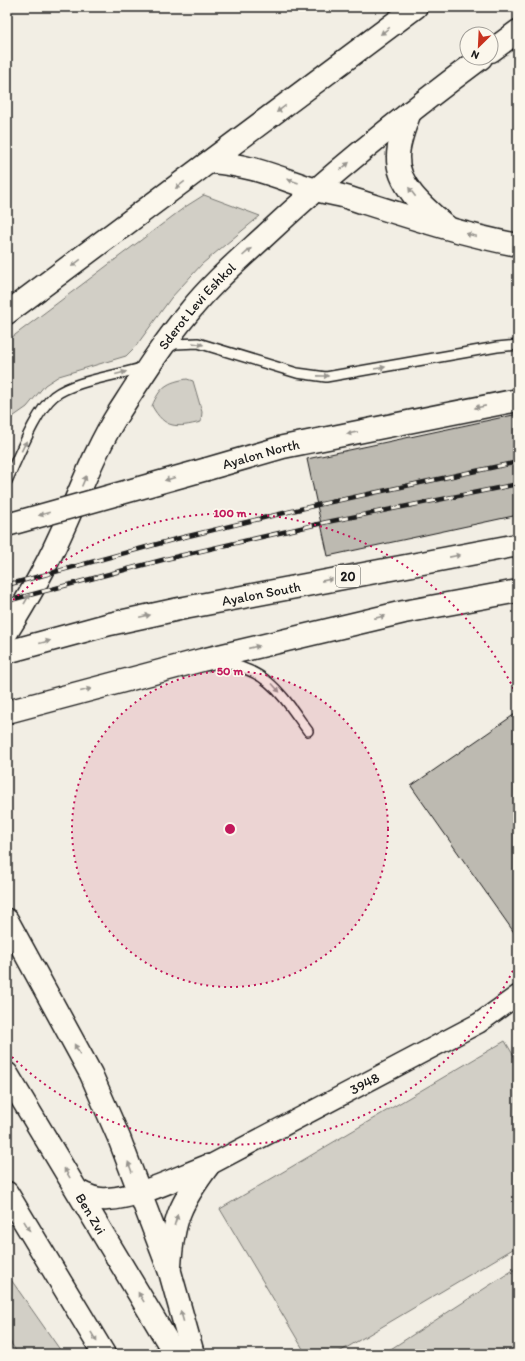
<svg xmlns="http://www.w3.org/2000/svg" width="525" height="1361" viewBox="0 0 525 1361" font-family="Itim,sans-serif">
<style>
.green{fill:#d2cfc6;stroke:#777671}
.building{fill:#bdbab1;stroke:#1c1c1c}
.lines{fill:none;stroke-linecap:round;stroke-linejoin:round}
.lane-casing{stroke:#1c1c1c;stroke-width:12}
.street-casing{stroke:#1c1c1c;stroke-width:22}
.secondary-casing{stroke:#1c1c1c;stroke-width:25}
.highway-casing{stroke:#1c1c1c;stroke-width:25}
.lane{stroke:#fbf7ec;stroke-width:9}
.street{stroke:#fbf7ec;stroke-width:19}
.secondary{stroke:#fbf7ec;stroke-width:22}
.highway{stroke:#fbf7ec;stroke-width:22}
.rail-casing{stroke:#1c1c1c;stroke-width:4.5}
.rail{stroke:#fbf7ec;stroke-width:3;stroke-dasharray:9;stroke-linecap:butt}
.highway-bridge-casing{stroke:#1c1c1c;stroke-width:25;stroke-linecap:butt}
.highway-bridge{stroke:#fbf7ec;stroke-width:22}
.oneway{fill:#97948e}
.ring{fill:none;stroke:#c2185b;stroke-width:2;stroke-dasharray:2 4}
.labels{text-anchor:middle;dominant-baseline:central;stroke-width:3.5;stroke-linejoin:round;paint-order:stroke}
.shield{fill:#fbf7ec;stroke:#5f5e5a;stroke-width:1}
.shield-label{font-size:13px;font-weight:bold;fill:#1c1c1c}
.street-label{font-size:14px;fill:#1c1c1c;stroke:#fbf7ec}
.centre{fill:#c2185b;stroke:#fbf7ec;stroke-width:2}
.ring-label{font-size:12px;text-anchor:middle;font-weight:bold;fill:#c2185b;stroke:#fbf7ec;stroke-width:3.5;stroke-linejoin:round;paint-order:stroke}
</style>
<rect width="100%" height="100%" fill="#f2eee4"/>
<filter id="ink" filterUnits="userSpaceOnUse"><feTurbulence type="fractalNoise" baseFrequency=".025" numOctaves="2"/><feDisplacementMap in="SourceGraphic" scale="8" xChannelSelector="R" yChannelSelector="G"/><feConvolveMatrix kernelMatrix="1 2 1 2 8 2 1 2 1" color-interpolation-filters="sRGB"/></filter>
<g filter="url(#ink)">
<path class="green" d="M204 195 260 216 202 264 171 298 136 346 126 356 59 376 45 385 27 407 7 421V341L185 207Z
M187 379 193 381 202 412 201 422C176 428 165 429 152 406 160 387 167 382 187 379Z
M505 1041 518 1063V1246L336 1354H306L220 1209Z
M518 1267V1354H383Z
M7 1274 63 1354H18L7 1337Z"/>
<path class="building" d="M518 414V515L328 556 307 459Z
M518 712V938L411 786Z"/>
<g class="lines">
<defs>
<path id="lane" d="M168 348 175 344 198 343 297 373 326 377 497 347 518 345
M7 481C18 458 35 412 54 396 75 380 118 376 144 367
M221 662C270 671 281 694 308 731"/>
<g id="street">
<path id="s1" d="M208 1166 479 1023 518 995"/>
</g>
<g id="secondary">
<path d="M491 51 518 31"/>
<path d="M7 313 416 7"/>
<path id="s2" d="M7 632C25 603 43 573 57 542 78 498 93 453 119 412 141 378 163 343 189 312 212 283 240 259 267 234 334 171 407 113 481 58"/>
<path d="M7 920 91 1074 119 1138 170 1272 193 1354"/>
<path id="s3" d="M7 1074 175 1354"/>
<path d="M78 1191C87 1196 96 1200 107 1199 141 1197 176 1178 208 1166"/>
<path d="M7 1193 104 1354"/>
<path d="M170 1266C173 1219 180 1204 208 1166"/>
</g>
<g id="highway">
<path d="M410 112C405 126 398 142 398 157 397 186 426 209 446 226"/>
<path d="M211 162C252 165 279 178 316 190 326 193 336 194 346 197 403 215 459 234 518 245"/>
<path id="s4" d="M207 469 283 447 518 400"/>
<path id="s5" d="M7 652 110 624 179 609 518 545"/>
<path d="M7 712 202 660 404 612 518 591"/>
</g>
</defs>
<use href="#lane" class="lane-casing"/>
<use href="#street" class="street-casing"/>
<use href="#secondary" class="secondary-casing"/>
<use href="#highway" class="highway-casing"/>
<use href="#lane" class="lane"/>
<use href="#street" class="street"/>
<use href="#secondary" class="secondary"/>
<use href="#highway" class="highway"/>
<defs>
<path id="rail" d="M7 585 176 539 317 505 518 462
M7 601 166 559 327 522 518 484"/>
</defs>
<use href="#rail" class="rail-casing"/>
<use href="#rail" class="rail"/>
<defs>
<path id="highway-bridge" d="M7 525 207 469"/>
</defs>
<use href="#highway-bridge" class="highway-bridge-casing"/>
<use href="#highway-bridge" class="highway-bridge"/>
</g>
<defs><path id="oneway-solid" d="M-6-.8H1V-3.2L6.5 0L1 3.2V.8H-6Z"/></defs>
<g class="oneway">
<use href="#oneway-solid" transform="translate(385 31) rotate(143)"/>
<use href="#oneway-solid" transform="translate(281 109) rotate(143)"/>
<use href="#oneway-solid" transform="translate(345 166) rotate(-40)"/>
<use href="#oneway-solid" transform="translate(293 181) rotate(-160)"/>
<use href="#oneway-solid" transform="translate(180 185) rotate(143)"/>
<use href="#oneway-solid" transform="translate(412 192) rotate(-127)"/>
<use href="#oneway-solid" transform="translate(471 235) rotate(-167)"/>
<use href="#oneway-solid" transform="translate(247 252) rotate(-42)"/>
<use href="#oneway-solid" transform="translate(76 263) rotate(143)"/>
<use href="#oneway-solid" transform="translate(198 344) rotate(8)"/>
<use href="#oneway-solid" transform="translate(380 368) rotate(-10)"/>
<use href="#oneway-solid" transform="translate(121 373) rotate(-15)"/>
<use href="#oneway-solid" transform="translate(323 376) rotate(1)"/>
<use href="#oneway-solid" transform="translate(480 407) rotate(169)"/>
<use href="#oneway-solid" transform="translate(352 433) rotate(169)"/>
<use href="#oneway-solid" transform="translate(24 446) rotate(-64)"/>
<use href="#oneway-solid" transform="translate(170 479) rotate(164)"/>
<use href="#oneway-solid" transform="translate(84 481) rotate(-67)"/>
<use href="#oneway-solid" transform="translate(44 514) rotate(164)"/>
<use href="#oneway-solid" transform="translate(455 556) rotate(-11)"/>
<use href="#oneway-solid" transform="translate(327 580) rotate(-11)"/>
<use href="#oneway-solid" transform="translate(27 599) rotate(-60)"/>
<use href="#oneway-solid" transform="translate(145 616) rotate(-12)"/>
<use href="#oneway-solid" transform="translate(380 617) rotate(-13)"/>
<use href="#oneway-solid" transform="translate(45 642) rotate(-15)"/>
<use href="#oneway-solid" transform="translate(254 647) rotate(-13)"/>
<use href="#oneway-solid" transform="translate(276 688) rotate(48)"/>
<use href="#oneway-solid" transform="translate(86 690) rotate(-15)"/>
<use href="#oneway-solid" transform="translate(77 1049) rotate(-119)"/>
<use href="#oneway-solid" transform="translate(130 1167) rotate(-110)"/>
<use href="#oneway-solid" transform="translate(67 1173) rotate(-121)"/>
<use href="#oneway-solid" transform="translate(176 1220) rotate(-73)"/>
<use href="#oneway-solid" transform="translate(27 1226) rotate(59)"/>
<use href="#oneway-solid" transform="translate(141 1297) rotate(-121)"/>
<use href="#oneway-solid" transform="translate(182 1316) rotate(-106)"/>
<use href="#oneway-solid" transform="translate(94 1337) rotate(59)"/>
</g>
</g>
<circle cx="230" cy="829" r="158" fill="#c2185b" fill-opacity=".12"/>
<g class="ring">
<circle cx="230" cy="829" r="158"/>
<path d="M518 960A316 316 0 0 1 9 1054M9 604A316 316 0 0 1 518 698"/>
</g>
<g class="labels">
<rect class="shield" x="336" y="565" width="24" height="22" rx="3"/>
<g class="shield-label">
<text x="348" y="576">20</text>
</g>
<g class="street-label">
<text stroke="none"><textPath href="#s2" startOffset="379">Sderot Levi Eshkol</textPath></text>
<text stroke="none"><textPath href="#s4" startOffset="56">Ayalon North</textPath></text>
<text stroke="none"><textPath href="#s5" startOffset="261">Ayalon South</textPath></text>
<text stroke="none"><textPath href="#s1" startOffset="177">3948</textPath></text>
<text stroke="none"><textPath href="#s3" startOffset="163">Ben Zvi</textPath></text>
</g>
</g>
<circle cx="230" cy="829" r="6" class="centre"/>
<g class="ring-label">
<text x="230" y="517">100 m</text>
<text x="230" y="675">50 m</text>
</g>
<rect width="525" height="1361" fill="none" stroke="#fbf7ec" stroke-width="24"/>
<rect x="12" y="12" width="501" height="1337" fill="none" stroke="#1c1c1c" stroke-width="1.5" filter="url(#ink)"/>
<g transform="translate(479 46) rotate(204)"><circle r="19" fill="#fbf7ec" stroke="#a29f99"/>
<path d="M0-3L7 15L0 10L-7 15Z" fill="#c8321e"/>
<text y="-6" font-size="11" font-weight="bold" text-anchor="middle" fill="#1c1c1c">N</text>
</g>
</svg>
